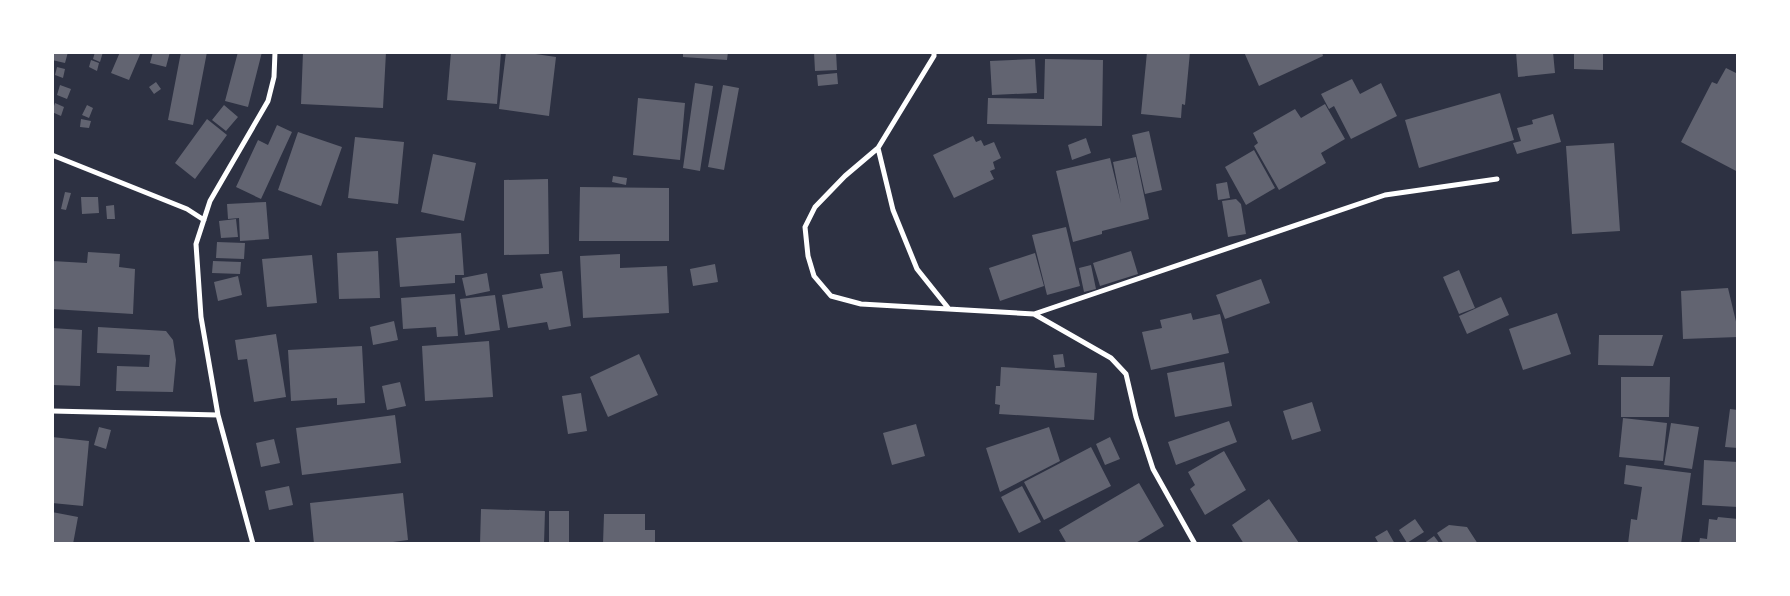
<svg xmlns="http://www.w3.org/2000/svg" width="1790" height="596" viewBox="0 0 1790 596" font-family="'Nunito Sans',sans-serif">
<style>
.building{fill:#626471}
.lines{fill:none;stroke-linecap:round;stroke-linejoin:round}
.minor{stroke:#fff;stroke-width:5}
</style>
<rect width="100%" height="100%" fill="#2d3142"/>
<path class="building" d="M54 52H68L65 63 52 60Z
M95 52H103L100 62 93 59Z
M120 52H141L129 80 111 73Z
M153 52H170L166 67 150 63Z
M181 52H207L193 125 168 120Z
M238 52H262L248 107 225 101Z
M303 52H386L383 108 301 104Z
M451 52H501L497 104 447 100Z
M506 52H522L556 57 549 116 499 109Z
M683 52H728L727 60 683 57Z
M814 52H836L837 70 815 71Z
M1147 52H1190L1185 105 1182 104 1181 118 1141 114Z
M1244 52H1322L1323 56 1259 86Z
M1516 52H1553L1555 73 1518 77Z
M1574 52H1603V70L1574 69Z
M1035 59 1037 93 992 95 990 61Z
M1045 59 1103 60 1102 126 987 124 988 98 1044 99Z
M91 60 99 63 97 71 89 67Z
M57 67 65 69 63 78 55 75Z
M1726 68 1738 74V172L1681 142 1712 82 1717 84Z
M837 73 838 84 818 86 817 75Z
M1352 79 1360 94 1381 83 1397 116 1351 139 1334 106 1329 109 1321 94Z
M156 82 161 89 154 94 149 87Z
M695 83 713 86 700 171 683 168Z
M60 85 71 89 67 99 57 95Z
M723 85 739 88 724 170 708 167Z
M1500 93 1514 140 1419 168 1405 120Z
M638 98 685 103 680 160 633 155Z
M55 103 64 107 61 116 52 112Z
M1325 104 1345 139 1321 153 1326 163 1279 190 1254 146 1258 143 1253 133 1295 109 1301 118Z
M87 105 93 108 89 118 82 115Z
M224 105 238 117 226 131 212 120Z
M1553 114 1561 142 1517 154 1513 143 1521 141 1517 128 1533 124 1532 120Z
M81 119 91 121 89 128 80 127Z
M207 119 227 135 195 179 175 163Z
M277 125 292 132 261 199 236 187 258 140 268 145Z
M1149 131 1162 190 1145 194 1132 135Z
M298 132 342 147 321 206 278 190Z
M973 136 976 142 981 140 984 146 994 142 1001 158 993 162 995 169 990 171 994 179 954 198 933 155Z
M355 137 404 142 398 204 348 198Z
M1086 138 1091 153 1072 160 1068 145Z
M1614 143 1620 231 1572 234 1566 146Z
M1254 150 1275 188 1246 205 1225 167Z
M433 154 476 163 464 221 421 212Z
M1136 157 1149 219 1102 231V234L1073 242 1056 171 1110 158 1121 203 1113 162Z
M613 176 627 178 626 185 612 182Z
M548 179 549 254 504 255V180Z
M1227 182 1230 198 1218 200 1216 184Z
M580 187 669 188V241H579Z
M65 192 71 193 66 210 61 209Z
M81 197H98L99 213 82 214Z
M1236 199 1241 204 1246 234 1228 237 1222 201Z
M266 202 269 239 240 241 239 218 228 219 227 204Z
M114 205 115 219H107L106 206Z
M236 219 238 237 221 238 219 221Z
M1066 227 1080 286 1047 295 1032 235Z
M461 233 464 275H455V283L400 287 396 238Z
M217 242 245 243 244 259 216 258Z
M378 251 380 298 339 299 337 253Z
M1131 251 1138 274 1100 286 1093 263Z
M88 252 120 254 119 267 135 269 133 314 52 309V261L87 263Z
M1035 253 1044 286 1000 301 989 268Z
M620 254V268L667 266 669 313 583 318 580 256Z
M312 255 317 303 267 307 262 259Z
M213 261 241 262 240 274 212 273Z
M715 264 718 282 693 286 690 269Z
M1091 265 1096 289 1084 292 1079 268Z
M1459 270 1475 308 1459 314 1443 277Z
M562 271 571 326 549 330 547 322 508 328 502 295 543 288 540 274Z
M487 273 490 291 466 296 462 278Z
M238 276 242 295 218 301 214 282Z
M1261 279 1270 303 1225 319 1216 295Z
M1728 288 1738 330V337L1683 339 1681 291Z
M455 294 458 336 437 337 436 327 403 329 401 298Z
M495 295 500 330 465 335 460 299Z
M1501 297 1509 315 1467 334 1459 316Z
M1191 313 1193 320 1220 314 1229 353 1151 370 1142 332 1162 328 1160 320Z
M1557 313 1571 354 1523 370 1509 329Z
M394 321 398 340 373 345 370 327Z
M98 327 166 331 173 340 176 360 173 392 116 391 117 366 149 367 150 355 97 353Z
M52 328 82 330 80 386 52 385Z
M276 334 286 397 254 402 247 359 238 360 235 340Z
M1599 335H1663L1653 366 1598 365Z
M489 341 493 397 425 401 422 346Z
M362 346 365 403 337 405V398L291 401 288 350Z
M639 354 658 395 608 417 590 377Z
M1063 354 1065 367 1055 368 1053 355Z
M1224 362 1232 406 1175 417 1167 373Z
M1001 367 1097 373 1094 420 999 414 1000 405 995 404 996 386H1000Z
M1621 377H1670L1669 417H1621Z
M400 382 406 406 387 410 382 386Z
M581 393 587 431 568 434 562 396Z
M1312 402 1321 431 1292 440 1283 411Z
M1730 409 1738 410V448L1725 447Z
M395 415 401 463 302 475 296 428Z
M1623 418 1667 423 1663 461 1619 457Z
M1229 421 1237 442 1176 465 1168 442Z
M1671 423 1699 427 1692 469 1664 465Z
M916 424 925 456 892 465 883 433Z
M99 427 111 430 106 449 94 445Z
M1049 427 1060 461 1000 492 986 448Z
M52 437 89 441 83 506 52 503Z
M1110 437 1120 459 1105 465 1096 444Z
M274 439 280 463 261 467 256 443Z
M1091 447 1111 486 1044 520 1024 482Z
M1224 451 1246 490 1205 515 1190 489 1195 485 1188 472Z
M1704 460 1738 462V507L1702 505Z
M1626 465 1691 473 1681 544H1628L1631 519 1637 520 1642 487 1624 484Z
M1139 483 1164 526 1134 544H1067L1059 530Z
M289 486 293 505 269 510 265 491Z
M1022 486 1041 522 1019 533 1001 497Z
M403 493 408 540 378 544H314L310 503Z
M1269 499 1299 543 1298 544H1244L1232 525Z
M481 509 545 511 544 544H480Z
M549 511H569V544H549Z
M52 512 78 517 73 544H52Z
M604 514H645V530H655V544H603Z
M1718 517 1738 519V544H1699L1700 538 1707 539 1709 519 1717 520Z
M1415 519 1424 532 1407 543 1399 530Z
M1449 525 1467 527 1478 544H1444L1437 533Z
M1387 530 1395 544H1379L1375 537Z
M1434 536 1440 544H1423Z"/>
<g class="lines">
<path class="minor" d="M934 52V56L878 148 845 176 815 207 805 227 808 256 814 276 831 296 861 304 1034 314 1385 195 1497 179
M878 148 893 210 917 269 949 309
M52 155 187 209 204 220
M1034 314 1111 358 1126 374 1136 417 1153 469 1195 544
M52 411 218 415
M253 544 218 415 201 317 196 244 210 201 268 101 274 77 275 52"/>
</g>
<rect width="1790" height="596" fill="none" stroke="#ffffff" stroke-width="108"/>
</svg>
